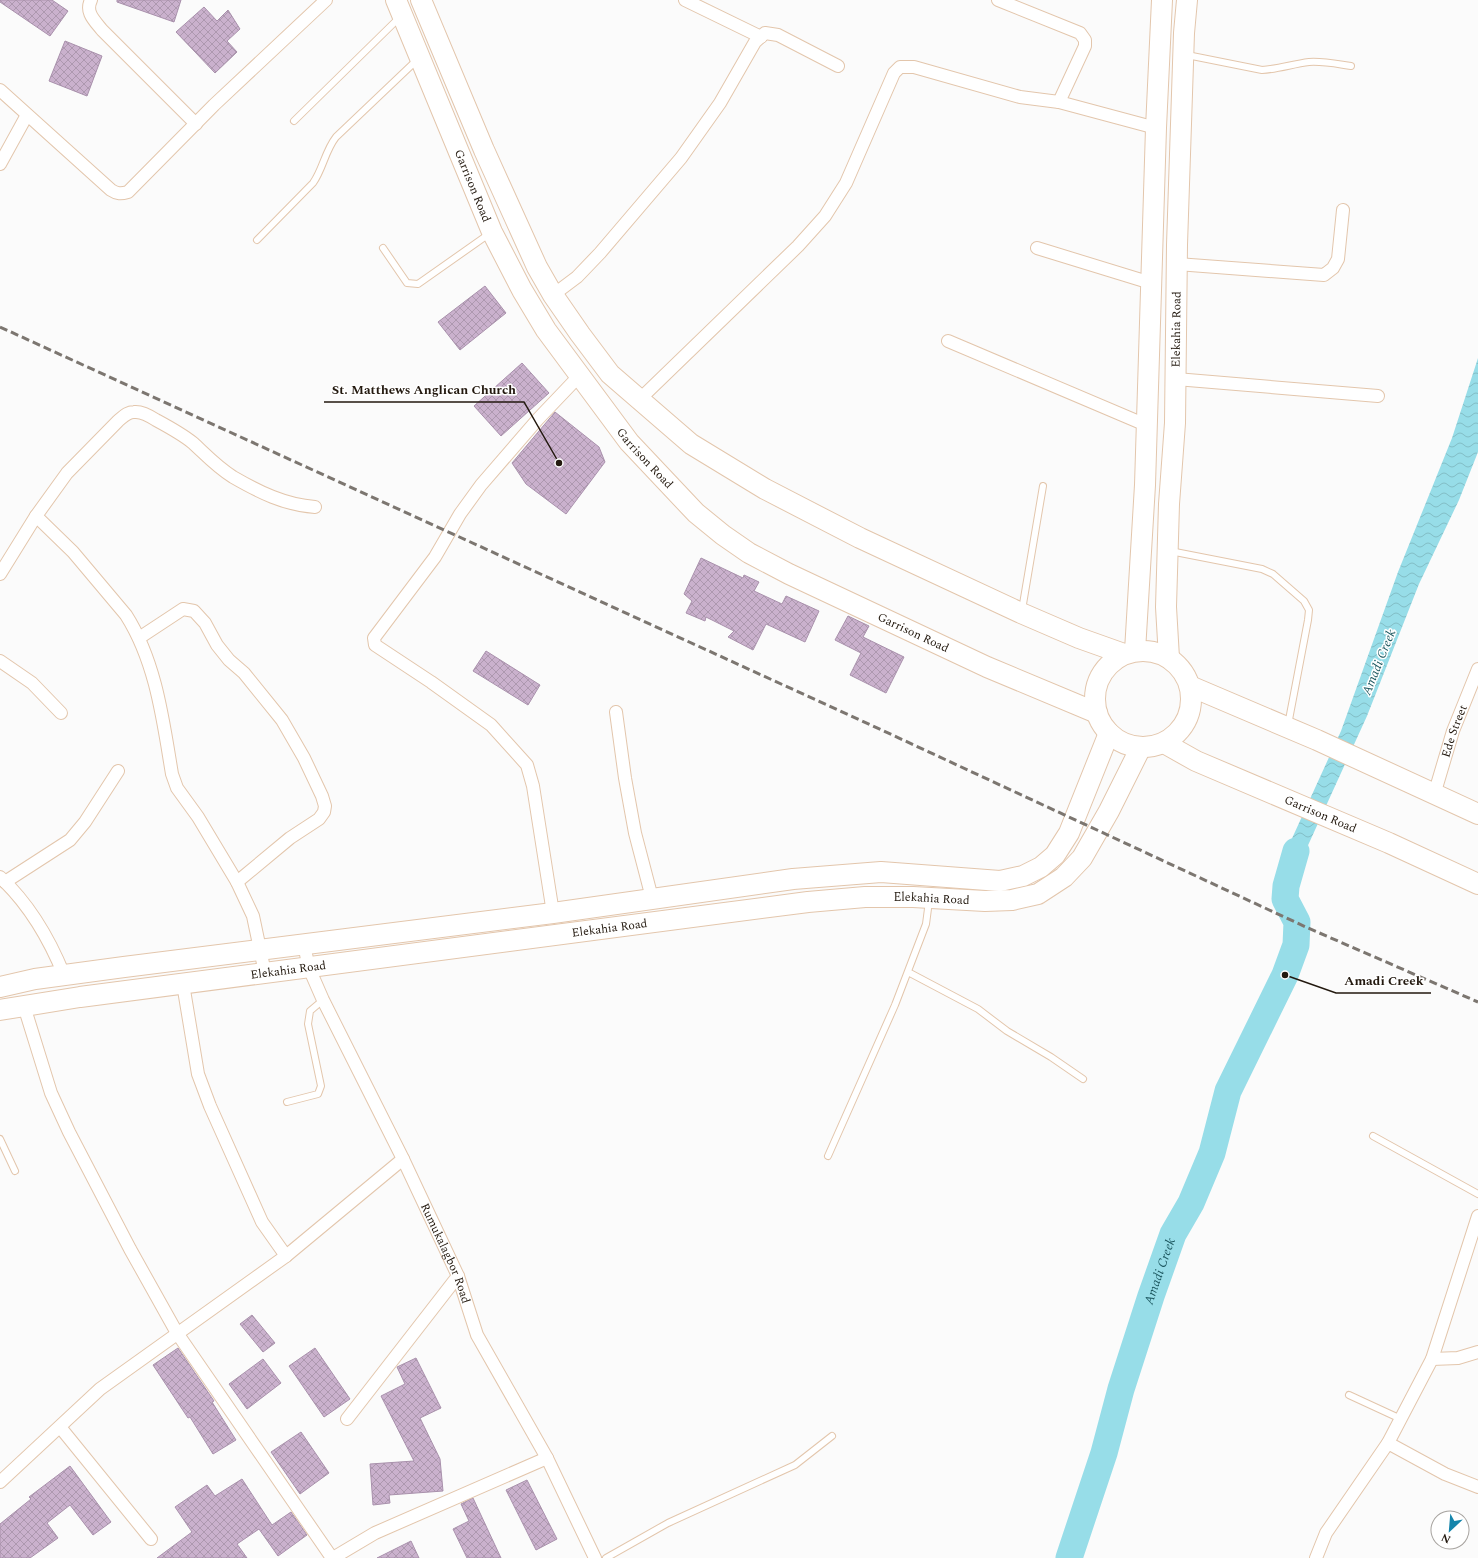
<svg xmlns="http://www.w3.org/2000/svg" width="1478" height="1558" viewBox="0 0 1478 1558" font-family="Spectral,serif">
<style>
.water{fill:url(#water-waves)}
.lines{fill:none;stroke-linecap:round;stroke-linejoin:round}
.river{stroke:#97dde8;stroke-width:27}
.building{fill:url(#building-cross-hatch);stroke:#a991ac}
.service-casing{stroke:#e3c6ac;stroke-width:8}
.minor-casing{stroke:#e3c6ac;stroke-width:14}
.primary-casing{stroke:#e3c6ac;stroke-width:22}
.service{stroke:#fff;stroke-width:6}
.minor{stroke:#fff;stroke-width:12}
.primary{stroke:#fff;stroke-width:20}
.rail{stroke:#7c7670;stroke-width:3;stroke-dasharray:8 4;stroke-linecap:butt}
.labels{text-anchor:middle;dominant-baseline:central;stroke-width:3;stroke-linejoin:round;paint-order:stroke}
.street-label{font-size:12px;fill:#23190f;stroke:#fff}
.water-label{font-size:13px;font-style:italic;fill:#1e5961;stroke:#fff}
.leader{fill:none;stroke:#23190f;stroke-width:1.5}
.callout-dot{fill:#23190f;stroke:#fff;stroke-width:1.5}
.callout-label{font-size:13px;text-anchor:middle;font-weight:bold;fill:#23190f;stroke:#fff;stroke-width:3;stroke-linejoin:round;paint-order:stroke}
</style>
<defs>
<pattern id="water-waves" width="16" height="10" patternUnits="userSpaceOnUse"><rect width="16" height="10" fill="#97dde8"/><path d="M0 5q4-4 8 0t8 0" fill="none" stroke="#82bdc6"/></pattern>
<pattern id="building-cross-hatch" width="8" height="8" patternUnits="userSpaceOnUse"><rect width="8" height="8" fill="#cab1cd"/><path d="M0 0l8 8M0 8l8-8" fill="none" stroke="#ad98af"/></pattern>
</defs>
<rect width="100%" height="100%" fill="#fbfbfb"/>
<path class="water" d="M1478 358V452L1459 500 1419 584 1367 716 1289 887 1282 885 1289 845 1341 731 1398 572 1452 438Z"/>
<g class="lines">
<path class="river" id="s1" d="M1069 1558 1104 1453 1121 1389 1151 1296 1173 1234 1191 1203 1212 1153 1228 1091 1285 975 1296 945 1297 922 1285 899 1286 886 1296 851"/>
</g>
<path class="building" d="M0 0H52L68 11 50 36 0 2Z
M117 0H181L174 22 117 2Z
M204 7 217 21 228 10 240 29 227 41 237 52 215 73 176 32Z
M65 41 102 56 87 96 49 81Z
M485 286 506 313 460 350 438 322Z
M522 363 549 393 501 436 474 406Z
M555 412 599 447 605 462 566 514 526 484 512 463Z
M701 558 743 578 744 575 759 582 754 591 782 604 786 596 819 611 805 642 766 624 753 650 728 637 734 631 706 617 705 621 686 613 692 601 684 594Z
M848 616 869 626 863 637 904 657 886 693 850 675 861 653 835 640Z
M486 651 540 685 528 705 473 671Z
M252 1315 275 1343 263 1352 240 1324Z
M178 1348 214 1401 212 1402 236 1440 213 1454 190 1417 188 1418 153 1365Z
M315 1348 350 1399 324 1417 289 1366Z
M416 1358 441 1408 420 1418 440 1459 443 1491 389 1495 390 1503 373 1505 370 1464 414 1461 381 1396 405 1384 397 1367Z
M263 1359 281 1383 247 1409 229 1384Z
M301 1432 329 1473 300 1494 271 1452Z
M70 1466 111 1522 93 1535 70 1505 47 1523 58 1538 30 1558H0V1524L31 1499 29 1497Z
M242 1479 272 1525 291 1512 307 1535 278 1556 259 1529 237 1544 247 1558H157L192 1532 175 1507 207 1485 215 1496Z
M527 1480 557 1539 536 1550 506 1490Z
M473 1498 501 1558H467L453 1529 469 1521 461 1504Z
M411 1541 419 1558H377Z"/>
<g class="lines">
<defs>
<path id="service" d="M1187 55 1262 70C1278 69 1293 64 1309 62 1323 61 1337 64 1351 66
M294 121 400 17
M257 240 313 183C323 169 325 151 336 137L418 59
M383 248 407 283 418 284 489 234
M1170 551 1262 569 1273 574 1304 601 1309 610 1308 620 1288 725
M1022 610 1043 486
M908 972 978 1009 1007 1031 1051 1057 1083 1079
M287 1102 318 1094 321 1086 308 1024 310 1011 323 1000
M1373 1136 1478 1194
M0 1139 15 1171
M828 1156 895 1005 926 924 929 901
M1349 1395 1401 1419
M606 1558 668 1523 795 1465 832 1436"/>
<g id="minor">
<path d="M91 0C85 12 94 20 102 30L196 124"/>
<path d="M685 0 761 37"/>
<path d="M998 0 1080 33 1085 40V46L1059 102"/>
<path d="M0 90 111 190C117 194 121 194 128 192L214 105 326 0"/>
<path d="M0 164 27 115"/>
<path d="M1037 248 1151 283"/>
<path d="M1177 264 1324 275 1333 268 1338 259 1343 210"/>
<path d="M553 295 577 277 600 253 681 158 720 103 755 42 765 33 778 35 838 66"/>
<path d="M948 341 1146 425"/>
<path d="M1176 379 1378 396"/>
<path d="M639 400 798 246 825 216 846 183 894 73 900 67H914L1020 97 1059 102 1156 128"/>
<path d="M36 516 73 552 126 615C156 662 163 720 172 774L177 788 198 817 237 882 253 916 265 973"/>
<path d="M0 574 36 516 67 473 118 421C123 417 127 412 134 412 142 411 150 416 156 420 169 427 182 434 193 443 206 455 217 467 233 477 259 492 285 505 315 507"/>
<path d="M139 638 183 609 194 611 205 623 217 645 229 660 244 673 282 720 304 758 322 796 325 806 324 812 319 819 290 838 237 882"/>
<path d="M0 661 32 683 61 713"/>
<path d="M616 712 625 778 635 833 652 898"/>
<path id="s2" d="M1434 795 1453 731 1478 669"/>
<path d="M0 877C29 904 49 938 64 975"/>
<path d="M5 882 70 840 85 822 118 771"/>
<path d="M553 913 533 786 527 765 491 725 431 682 375 645 374 638 435 557 460 514 481 485 538 419 579 376"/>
<path id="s3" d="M304 945 309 968 323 1000 403 1159 458 1276 477 1335 547 1458 595 1558"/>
<path d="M183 984 198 1074 210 1106 262 1222 286 1256"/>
<path d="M24 1006 51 1093 69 1132 130 1249 177 1333 332 1558"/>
<path d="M1432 1359 1458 1358 1478 1352"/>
<path d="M347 1419 458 1276"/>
<path d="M60 1427 151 1539"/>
<path d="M1388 1443 1445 1474 1478 1487"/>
<path d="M0 1482 100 1389 286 1256 403 1159"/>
<path d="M333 1558 375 1533 547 1458"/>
<path d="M1316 1558 1326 1533 1388 1443 1432 1359 1478 1216"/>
</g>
<g id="primary">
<path id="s4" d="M396 0 492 232 522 290 546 330 629 442 696 513 723 535 749 553 789 574 987 667 1097 713"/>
<path d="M421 0 484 150 537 267 553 295 580 334 610 374 691 444 765 489 860 538 1021 613 1079 638 1124 654"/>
<circle cx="1143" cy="699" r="48"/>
<path d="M1135 651 1145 485 1156 128 1162 0"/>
<path id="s5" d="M1169 658 1166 607 1169 504 1175 423 1177 245 1184 33 1187 0"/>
<path d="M1190 686 1317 740 1478 814"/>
<path id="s6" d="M1164 743 1196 761 1389 843 1478 884"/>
<path d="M0 987 35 979 124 967 553 913 793 879 881 872 1000 881 1023 876 1041 867 1055 855 1069 833 1109 733"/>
<path id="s7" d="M0 1010 80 997 808 902 865 897H913L985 901 1012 900 1038 894 1064 877 1082 858 1109 811 1141 747"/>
</g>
</defs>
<use href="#service" class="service-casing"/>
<use href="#minor" class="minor-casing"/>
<use href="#primary" class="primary-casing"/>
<use href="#service" class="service"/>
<use href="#minor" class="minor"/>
<use href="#primary" class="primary"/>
<path class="rail" d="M0 327 873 726 1308 928 1478 1002"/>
</g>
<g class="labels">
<g class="street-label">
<text stroke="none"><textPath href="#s4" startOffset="201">Garrison Road</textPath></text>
<text stroke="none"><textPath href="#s5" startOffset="329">Elekahia Road</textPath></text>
<text stroke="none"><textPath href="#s4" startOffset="525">Garrison Road</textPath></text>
<text stroke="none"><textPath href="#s4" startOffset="849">Garrison Road</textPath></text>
<text stroke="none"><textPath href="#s2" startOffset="67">Ede Street</textPath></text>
<text stroke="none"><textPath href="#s6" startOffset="172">Garrison Road</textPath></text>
<text stroke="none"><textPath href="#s7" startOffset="939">Elekahia Road</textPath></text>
<text stroke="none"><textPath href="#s7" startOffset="615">Elekahia Road</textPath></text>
<text stroke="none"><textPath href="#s7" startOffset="291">Elekahia Road</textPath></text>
<text stroke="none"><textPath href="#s3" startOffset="340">Rumukalagbor Road</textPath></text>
</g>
<g class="water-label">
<text transform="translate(1379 662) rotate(-68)">Amadi Creek</text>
<text stroke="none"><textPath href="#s1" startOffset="301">Amadi Creek</textPath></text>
</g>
</g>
<path class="leader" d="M559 463L524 402H324M1285 975L1336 993H1431"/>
<g class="callout-dot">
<circle cx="559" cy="463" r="4"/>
<circle cx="1285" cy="975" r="4"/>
</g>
<g class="callout-label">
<text x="424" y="394">St. Matthews Anglican Church</text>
<text x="1384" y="985">Amadi Creek</text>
</g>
<g transform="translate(1450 1530) rotate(206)"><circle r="19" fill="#ffffff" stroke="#a7a39f"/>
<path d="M0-3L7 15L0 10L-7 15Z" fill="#1585ab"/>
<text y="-6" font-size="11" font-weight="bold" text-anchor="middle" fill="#23190f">N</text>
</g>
</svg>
